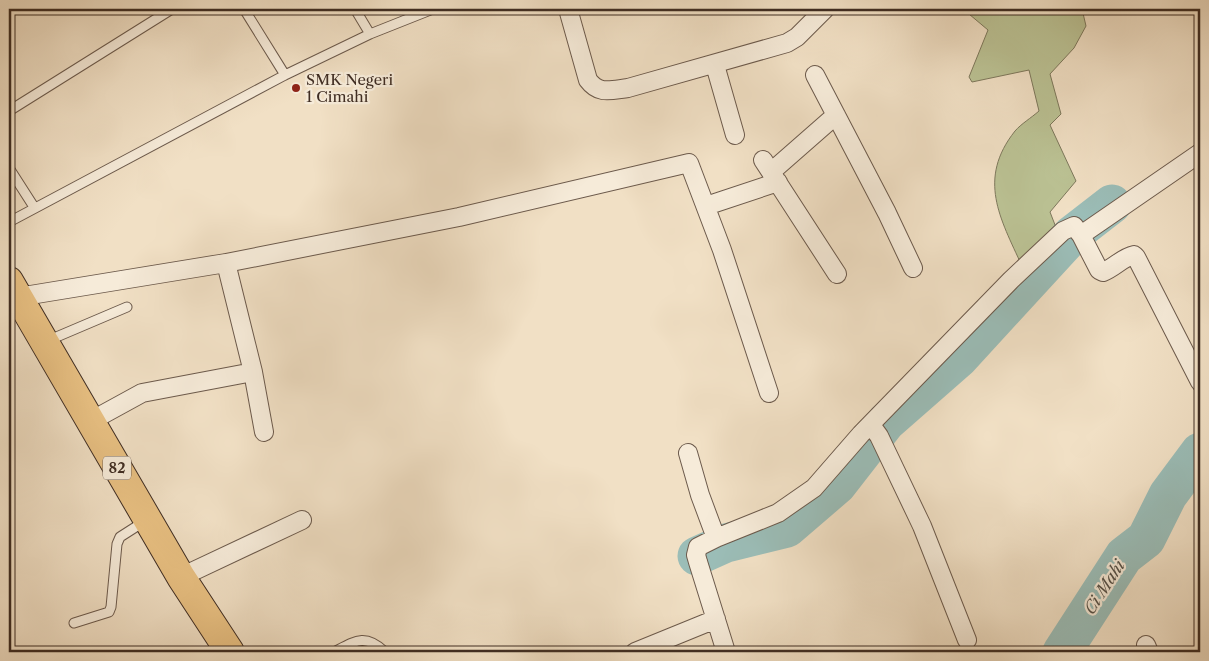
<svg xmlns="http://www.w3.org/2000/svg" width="1209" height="661" viewBox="0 0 1209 661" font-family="'Libre Caslon Text',serif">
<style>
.green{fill:#bbc294;stroke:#7d785c}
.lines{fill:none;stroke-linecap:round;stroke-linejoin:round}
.river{stroke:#9bbdb7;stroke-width:39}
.service-casing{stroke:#6c5a4c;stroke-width:11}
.minor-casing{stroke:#6c5a4c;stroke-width:20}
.primary-casing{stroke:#3f2d23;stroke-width:30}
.service{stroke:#f6ebd9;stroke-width:9}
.minor{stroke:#f6ebd9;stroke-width:18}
.primary{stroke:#e8c082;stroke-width:28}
.poi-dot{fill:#8f2418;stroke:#f6ebd9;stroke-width:2}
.labels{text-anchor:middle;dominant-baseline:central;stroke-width:4.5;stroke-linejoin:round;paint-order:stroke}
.shield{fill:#f6ebd9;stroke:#76665a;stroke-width:1}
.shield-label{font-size:14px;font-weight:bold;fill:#3f2d23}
.poi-label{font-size:15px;fill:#3f2d23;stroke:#f6ebd9;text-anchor:start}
.water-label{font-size:16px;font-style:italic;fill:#565148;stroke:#f6ebd9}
</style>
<rect width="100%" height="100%" fill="#f1e0c5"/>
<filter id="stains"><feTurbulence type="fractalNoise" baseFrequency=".004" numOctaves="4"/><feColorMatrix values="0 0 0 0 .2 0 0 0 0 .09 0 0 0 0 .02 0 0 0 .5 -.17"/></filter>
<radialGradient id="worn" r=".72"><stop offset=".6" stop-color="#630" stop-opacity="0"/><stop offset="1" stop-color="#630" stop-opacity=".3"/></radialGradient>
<path class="green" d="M963 9H1082L1086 26 1074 48 1050 74 1061 114 1050 125 1076 181 1050 212 1057 230 1022 266C1000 218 977 179 1015 131 1021 124 1031 118 1039 111L1029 70 972 82 969 77 988 30Z"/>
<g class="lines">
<path class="river" d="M697 556 726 543 787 528 837 485 886 422 959 358 1072 235 1112 204
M1062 652 1124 556 1146 539 1168 495 1200 452"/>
<defs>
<path id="service" d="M244 9 285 75
M355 9 370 34
M9 111 172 9
M9 168 34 207
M9 222 285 75 370 34 433 9
M47 341 127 307
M74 623 109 612 111 607 117 544 120 537 145 521
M334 652C355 641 365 633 385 652"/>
<path id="minor" d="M568 9 588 80C599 95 611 90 628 88L787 43 797 37 825 9
M715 65 735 135
M815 75 887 213 913 268
M763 160 837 274
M771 172 836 115
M706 206 778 182
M1081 235 1200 153
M226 263 253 372 264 432
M18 297 226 263 459 217 689 163 722 250 769 393
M89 422 142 393 253 372
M871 425 879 436 922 526 967 640
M688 453 700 495 716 538
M181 577 302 520
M1146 645 1149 652
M635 652 716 619
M726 652 698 562 696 555 698 547 716 538 778 513 814 488 861 434 1011 280 1063 231 1074 226 1081 235 1099 270 1103 272C1114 268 1123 257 1134 255L1136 257 1200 382"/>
<path id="primary" d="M9 281 181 577 230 652"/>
</defs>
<use href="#service" class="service-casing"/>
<use href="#minor" class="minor-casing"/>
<use href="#primary" class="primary-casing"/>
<use href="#service" class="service"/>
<use href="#minor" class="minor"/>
<use href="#primary" class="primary"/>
</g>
<circle class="poi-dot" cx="296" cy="88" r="5"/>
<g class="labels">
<rect class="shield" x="103" y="456.5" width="28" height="23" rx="4"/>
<g class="shield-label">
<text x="117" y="468">82</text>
</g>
<g class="poi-label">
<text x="306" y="79">SMK Negeri<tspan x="306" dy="17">1 Cimahi</tspan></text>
</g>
<g class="water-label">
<text transform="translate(1104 587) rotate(-57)">Ci Mahi</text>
</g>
</g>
<rect width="1209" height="661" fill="none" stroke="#f1e0c5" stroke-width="30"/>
<rect x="10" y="10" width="1189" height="641" fill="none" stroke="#3f2d23" stroke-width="2.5"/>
<rect x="15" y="15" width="1179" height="631" fill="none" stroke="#3f2d23"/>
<rect width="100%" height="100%" filter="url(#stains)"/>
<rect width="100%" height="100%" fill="url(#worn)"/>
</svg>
